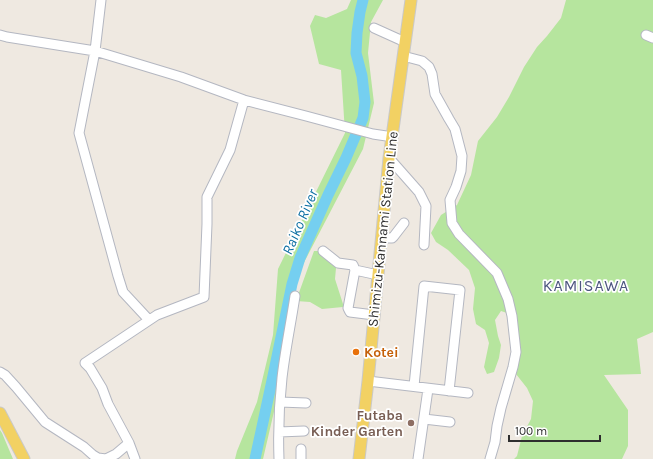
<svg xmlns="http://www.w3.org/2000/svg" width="653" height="459" viewBox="0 0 653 459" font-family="Karla,sans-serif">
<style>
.green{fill:#b6e59e}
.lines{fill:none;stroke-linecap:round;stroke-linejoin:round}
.river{stroke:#75cff0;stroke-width:11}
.minor-casing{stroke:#b4b7c1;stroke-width:11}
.major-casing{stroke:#c9c9c9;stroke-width:13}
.minor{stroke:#fff;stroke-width:9}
.major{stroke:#f2d163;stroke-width:11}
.food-dot{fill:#e8710a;stroke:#fff;stroke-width:1.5}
.education-dot{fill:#8d6e63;stroke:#fff;stroke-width:1.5}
.labels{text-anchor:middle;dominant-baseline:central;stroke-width:3.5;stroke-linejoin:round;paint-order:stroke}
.street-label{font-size:14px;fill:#2e2e2e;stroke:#fff}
.food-label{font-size:14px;font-weight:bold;fill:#c56008;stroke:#fff;text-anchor:start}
.education-label{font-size:14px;font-weight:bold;fill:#785e54;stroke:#fff;text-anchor:end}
.water-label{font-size:15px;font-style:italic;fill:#0d6fa3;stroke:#fff}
.quarter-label{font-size:16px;letter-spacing:1px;fill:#4d5680;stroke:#fff}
</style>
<rect width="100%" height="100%" fill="#efe9e1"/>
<path class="green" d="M351 0H383L371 22 368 53 374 103 363 149 298 274 289 321 276 403 263 459H235L237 451 257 402 273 335 278 269 345 133 341 70 319 64 310 26 315 15 326 18 347 9Z
M566 0H653V332L637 339 641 374 604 375 628 410V446L622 459H514L517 456 522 436 531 419 533 401 527 388 516 374 521 350 516 324 507 313 501 311 495 320 498 336 501 345 499 358 494 372 487 374 484 367 489 343 485 330 476 324 473 309 475 288 469 270 448 250 436 242 431 233 441 215 457 205 471 175 478 141 497 117 509 97 524 67 537 47 547 36 561 18Z
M314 251H318L324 258 333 262 336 268 335 279 343 304V307L322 309 310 302 296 301Z
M0 430 2 433 13 459H0Z"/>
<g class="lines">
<path class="river" d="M255 459 273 376 292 284 300 258 328 195 346 158 363 118 365 102 362 76 356 53 357 33 360 12 363 0"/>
<defs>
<path id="minor" d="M101 0 95 51 79 133 118 276 123 292 149 320
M374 28 405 42
M0 35 7 37 95 51 181 77 244 100 306 116 373 134 393 137
M646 35 653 38
M403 56 422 61 429 67 432 74 435 94 449 119 455 129 462 156 461 171 456 187 450 200 452 223 459 234 497 273 508 299 512 316 516 352 513 367 501 408 497 426 495 442 490 459
M389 158 419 192 426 206 424 245
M381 238H392L394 236 404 223
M323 251 338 263 353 265 355 270
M374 315 350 312 348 308 355 270 378 275
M0 372 5 375 16 387 45 422 84 447 93 455 98 458 106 459 116 454 129 443
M368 381 468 393
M414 386 424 286 460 290 449 391
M280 402 306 403
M424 419 450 422
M279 432 304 431
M135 459 129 443 108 404 102 388 90 368 85 363 157 315 204 297 207 224V197L230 150 244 100
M279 459C278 432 279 405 282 378 285 351 291 323 295 296
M301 459V449
M418 459 428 389"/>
<path id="major" d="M0 413 24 459
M359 459 368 381 389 158 411 0"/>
</defs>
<use href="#minor" class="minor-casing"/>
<use href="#major" class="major-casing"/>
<use href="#minor" class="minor"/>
<use href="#major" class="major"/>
</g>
<circle class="food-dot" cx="356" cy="352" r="4"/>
<circle class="education-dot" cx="411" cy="423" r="4"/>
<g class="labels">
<g class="street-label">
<text transform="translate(383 229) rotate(-84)">Shimizu-Kannami Station Line</text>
</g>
<g class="food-label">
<text x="364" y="352">Kotei</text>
</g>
<g class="education-label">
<text x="403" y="415">Futaba<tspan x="403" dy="16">Kinder Garten</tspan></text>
</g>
<g class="water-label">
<text transform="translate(300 222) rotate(-67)">Raiko River</text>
</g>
<g class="quarter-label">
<text x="586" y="285">KAMISAWA</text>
</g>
</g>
<path d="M509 435v6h91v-6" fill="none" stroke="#2e2e2e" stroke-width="2"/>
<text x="515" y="435" font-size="12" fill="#2e2e2e" stroke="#ffffff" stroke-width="3" paint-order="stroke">100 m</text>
</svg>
